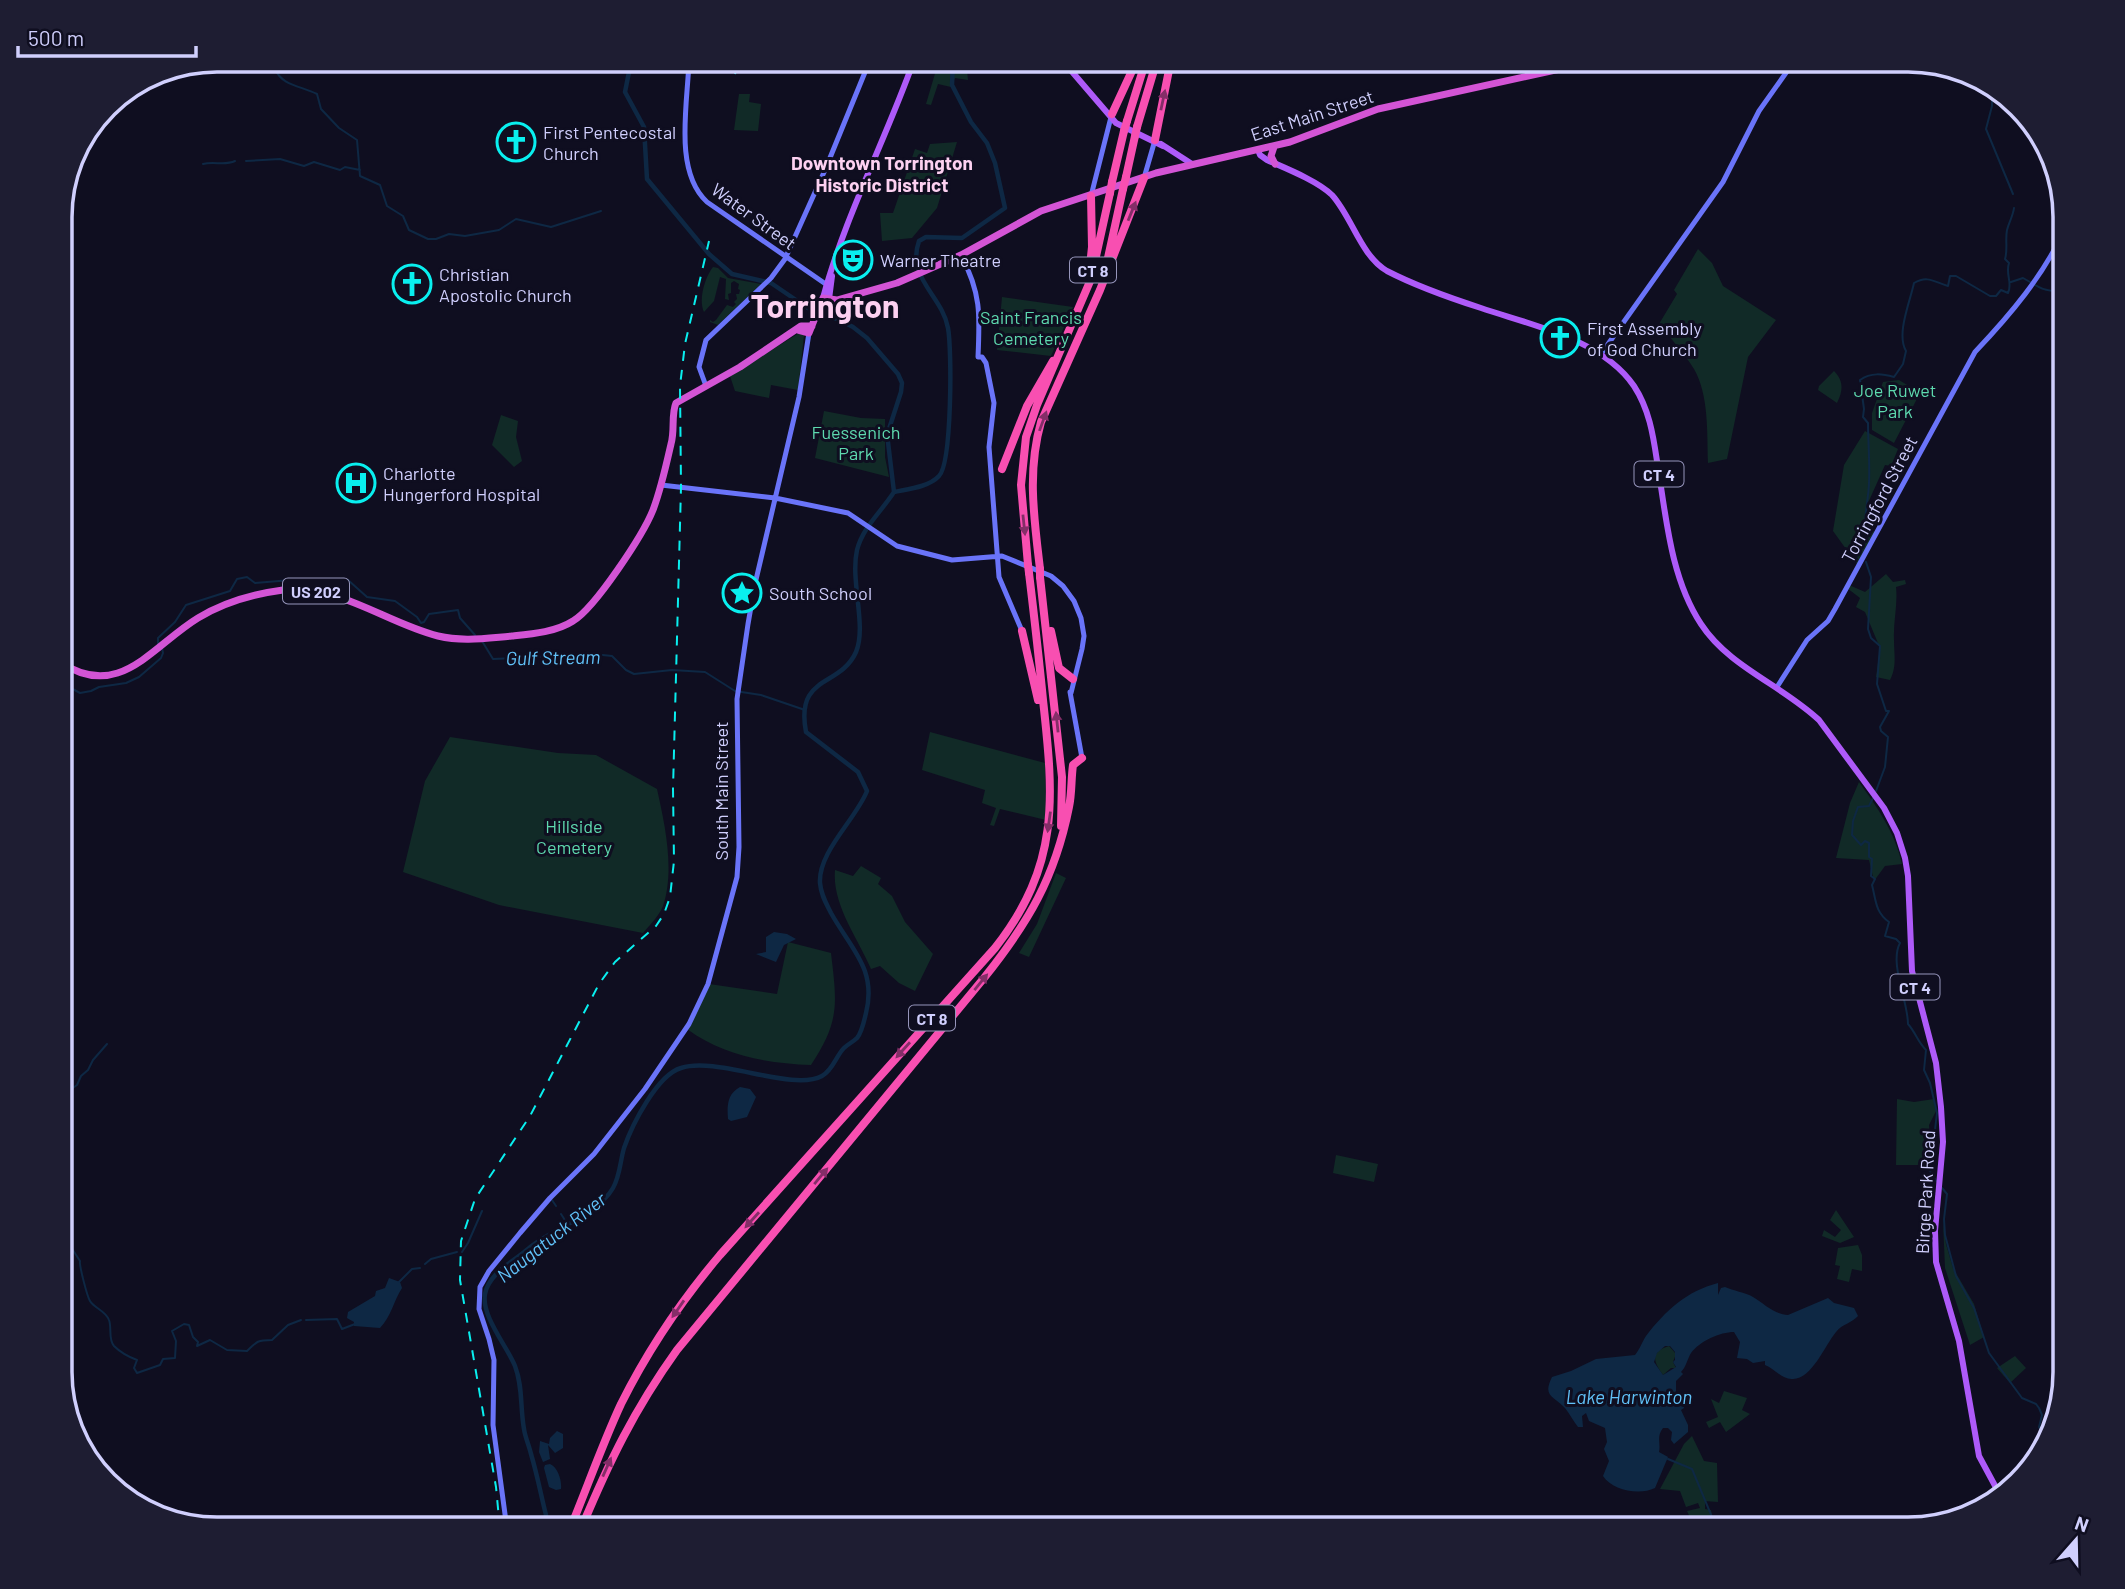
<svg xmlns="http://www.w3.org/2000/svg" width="2125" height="1589" viewBox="0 0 2125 1589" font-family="Barlow,sans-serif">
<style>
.green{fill:#112a27}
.water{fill:#0e2844;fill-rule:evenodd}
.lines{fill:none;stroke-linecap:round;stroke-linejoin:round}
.stream{stroke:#0e2844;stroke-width:2}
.river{stroke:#0e2844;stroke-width:4.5}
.secondary{stroke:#6a74f9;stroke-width:5}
.primary{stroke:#ae5af9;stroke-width:6}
.trunk{stroke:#d354d5;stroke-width:7}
.motorway{stroke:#f84fb1;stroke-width:8}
.rail{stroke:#09efef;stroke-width:2;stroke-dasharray:10 9;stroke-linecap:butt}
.motorway-bridge{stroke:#f84fb1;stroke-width:8}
.oneway{fill:#842e68}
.labels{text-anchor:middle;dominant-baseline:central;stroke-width:6;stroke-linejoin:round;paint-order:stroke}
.shield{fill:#0f0e20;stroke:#9695bb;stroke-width:2}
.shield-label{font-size:16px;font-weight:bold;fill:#d0cffd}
.street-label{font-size:18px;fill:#d0cffd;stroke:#0f0e20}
.poi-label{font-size:18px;fill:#d0cffd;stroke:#0f0e20;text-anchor:start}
.park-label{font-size:18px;fill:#5edaaf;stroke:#0f0e20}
.neighbourhood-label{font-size:19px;font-weight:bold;fill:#fdd1f1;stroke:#0f0e20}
.water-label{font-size:19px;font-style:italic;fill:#61c2f9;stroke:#0f0e20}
.town-label{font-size:32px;font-weight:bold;fill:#fdd1f1;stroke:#0f0e20}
.rim{fill:none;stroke:#d0cffd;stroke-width:3.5}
</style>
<rect width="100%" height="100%" fill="#0f0e20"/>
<path class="green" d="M939 60H966L968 80 955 78 951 87 938 84 931 105 926 104Z
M739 94H750L749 102 761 104 758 131 734 130Z
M957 142 937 208 912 238 882 241 880 213H893L915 149 927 153 930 144Z
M1698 249 1712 263 1723 286 1776 320 1748 357 1727 459 1708 463C1707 433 1709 395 1694 369 1684 353 1671 339 1659 324L1677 294 1674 290Z
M713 267 718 268 728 278 761 284 718 325 710 322V320L713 322 716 320 727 305 733 307 736 304 734 302 737 299 736 294H739L740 290 738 289 739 284 734 281 731 283V293L728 294 729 300 725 299 726 279 720 277 714 301 704 312C698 300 705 277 713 267Z
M1002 297 1073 307 1051 356 997 350Z
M799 333 804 335 798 390 771 385 769 398 735 391 730 376Z
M1834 371C1844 381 1843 391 1837 403L1818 390 1819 386Z
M1899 380 1920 393 1894 443 1872 430V413L1883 382Z
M824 411 861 418 885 419V457L889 477 815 458Z
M501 415 518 421 516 437 522 461 514 467 492 445Z
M1865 431 1898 449 1891 466 1885 465 1868 503 1874 508 1865 526 1878 534 1859 567 1833 531 1844 465Z
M1886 574 1893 582 1905 580 1906 584 1896 587C1898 605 1893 622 1894 640 1894 655 1897 666 1890 680L1876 677 1880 648 1865 612 1856 607 1860 598 1847 588 1849 585 1865 592Z
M930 732 1045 763 1046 820 1000 809 994 826 990 825 996 808 982 803 985 790 922 770Z
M450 737 558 753 596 755 657 789C665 825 675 870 663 906 659 916 650 925 643 933L499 905 403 872 425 781Z
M1859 782C1877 807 1895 832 1902 864L1885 866 1874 881 1869 860 1836 858 1850 803Z
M861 866 881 878 878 884 892 896 905 922 933 954 915 991 899 983 880 966 871 969C858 938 832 905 835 870L853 876Z
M1056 873 1066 878 1029 957 1019 953 1037 924Z
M788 942 831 953C837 1004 840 1021 811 1065 766 1063 724 1056 687 1029L709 984 777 994Z
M1897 1099 1914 1102 1934 1099 1936 1111 1929 1125 1932 1165H1896Z
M1336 1155 1378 1164 1374 1182 1333 1173Z
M1836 1210 1854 1237 1840 1243 1822 1236 1824 1230 1835 1237 1841 1230 1830 1220Z
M1943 1222 1946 1244 1953 1268 1974 1304 1984 1337 1970 1345 1945 1268Z
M1858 1245 1862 1255V1271L1852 1269 1849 1282 1837 1279 1840 1266 1835 1265 1838 1248Z
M1669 1346 1676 1354 1673 1362 1676 1368H1671L1663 1375C1654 1362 1649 1352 1669 1346Z
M2015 1356 2026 1368 2010 1383 1997 1368Z
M1724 1391 1747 1398 1742 1410 1750 1414 1726 1432 1720 1422 1709 1428 1706 1422 1718 1417 1711 1399 1719 1403Z
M1692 1436 1704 1461 1717 1463 1718 1502 1705 1501V1509L1711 1510 1713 1521 1692 1522 1687 1511 1700 1508 1698 1503 1686 1507 1680 1491 1660 1489 1684 1444Z"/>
<path class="water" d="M774 932 787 934 796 939 784 945 776 962 756 954 766 952V937Z
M740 1087 750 1089 756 1097 747 1117 731 1121 728 1119C727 1106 727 1094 740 1087Z
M389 1278 400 1282 402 1288C394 1300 391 1317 380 1328L354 1326V1322L347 1318 348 1312 375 1296 376 1291 385 1288Z
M1718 1283V1295L1721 1288 1725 1287C1733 1291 1745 1292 1753 1297 1765 1304 1773 1314 1788 1315L1828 1298 1834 1303 1854 1308 1858 1316C1852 1323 1842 1324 1836 1332 1825 1345 1812 1379 1793 1379 1782 1380 1774 1368 1765 1365V1361L1753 1363 1747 1359 1737 1358 1740 1342 1734 1332C1720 1332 1700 1341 1691 1353 1687 1360 1686 1367 1681 1372L1683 1374 1676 1381V1396L1679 1398 1675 1407 1682 1399 1684 1408 1681 1410 1688 1425V1432L1674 1444 1671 1440 1672 1432 1668 1428H1663C1656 1437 1661 1443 1659 1452L1668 1457 1655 1488C1639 1496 1612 1490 1603 1476L1609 1461 1604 1449 1607 1442 1605 1428 1589 1421 1586 1413 1582 1416 1583 1427H1578C1573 1421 1570 1414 1565 1408 1554 1396 1542 1397 1552 1377L1571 1371 1596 1359 1635 1355C1640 1349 1642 1342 1646 1336 1666 1310 1687 1291 1718 1283ZM1665 1346H1670L1675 1352V1360L1673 1362 1676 1367 1663 1375 1654 1362 1657 1353Z
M557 1431 563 1434V1448L555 1453 548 1445 550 1459 543 1462 539 1452 540 1441 549 1444 550 1438Z
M550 1464C558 1467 562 1481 561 1489L556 1490 549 1487 544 1468 545 1465Z"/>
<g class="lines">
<path class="stream" d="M271 60 278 64 275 69C282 86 302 86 317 94L321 109 339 128 357 140 360 176 380 185 387 206 403 216 409 230 428 239H436L449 234 465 236 499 230 516 219 551 227 601 211
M1992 88V106L1986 129 2013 194
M246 161 280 159 304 166 314 162 340 170 345 167 360 170
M203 164C214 161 225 166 235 161
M2011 282 2023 278 2030 282
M2035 285C2043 290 2058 294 2065 288
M1863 548C1862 542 1867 503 1868 495 1871 476 1868 443 1868 423L1863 417 1864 409 1860 380C1871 372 1883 374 1894 377L1903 364 1906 351C1896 334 1910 302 1914 283 1928 275 1934 282 1948 286L1950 276H1956L1990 296H1996L2001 290 2008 293C2013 283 2005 274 2009 263L2005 259C2008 249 2005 240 2007 230 2009 222 2013 216 2014 208
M1866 562 1871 577 1868 629 1871 638 1880 646 1877 684 1886 711H1889L1880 727 1881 731 1888 737 1885 767 1876 791
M482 641 493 659 593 654 612 656 626 670 634 674 672 670 705 672 735 691 761 695 805 710
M158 644V638L175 622 186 605 230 591 237 579 247 577 255 583 303 579 335 586 348 580 367 597 395 601 417 617 421 623 424 622 429 614 458 610 460 618 475 635
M60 682 80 693 91 691 99 687 126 683 139 677 161 658 163 653 162 648
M1874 796 1869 806 1858 807 1853 821 1852 835 1861 845 1865 841 1869 843V857L1872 859 1871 876 1875 879 1872 885C1876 900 1875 912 1889 922L1885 936 1896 939 1900 943C1889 963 1908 1001 1908 1024 1916 1033 1917 1041 1926 1050L1924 1070 1930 1083 1937 1113 1930 1171 1936 1181
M70 1090 77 1085 81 1076 88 1070 93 1060 107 1044
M60 1101 69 1091
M1942 1188 1947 1194 1944 1219 1945 1235 1956 1276 1974 1308 1989 1353 2022 1398 2036 1404 2039 1408 2042 1415 2039 1427 2044 1436
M552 1200 556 1206
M561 1214 568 1225
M60 1231 63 1237 70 1242 69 1244 80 1261C79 1265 87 1296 90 1301 94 1308 106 1311 109 1320 112 1328 108 1339 114 1346 120 1352 129 1357 137 1360L134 1368 137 1373 160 1365 163 1359 175 1358 176 1341 172 1331 184 1324 189 1325 193 1337 198 1342 197 1346 210 1340 227 1350 247 1351C257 1341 258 1340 272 1340L288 1325 301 1320
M462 1252 468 1243 482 1211
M425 1264 431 1259 457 1252
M399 1282 412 1269 420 1268
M306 1320 337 1319 342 1329 355 1324
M1668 1459 1692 1469 1717 1529"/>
<path class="river" d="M629 72 625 92 644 127 647 179 709 254 732 274 771 283 818 315 838 319 853 327 867 338 898 374 902 383 901 392 889 429 888 442 894 492
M894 492C908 489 929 487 939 476 952 463 952 349 948 328 942 295 906 278 919 241L926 237 962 238 1005 208 995 163 987 143 971 122 952 85 953 60
M543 1529 546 1515C541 1495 537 1474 531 1454 529 1445 525 1437 524 1429 520 1407 523 1387 515 1366 507 1346 481 1316 485 1294 489 1273 513 1262 528 1249 551 1229 597 1216 613 1188 620 1176 620 1162 624 1148 632 1125 657 1075 681 1068 717 1056 792 1092 822 1076 833 1070 836 1056 844 1048 848 1044 853 1042 857 1038 862 1032 864 1021 866 1013 877 969 851 949 831 913 826 903 821 895 820 883 818 852 856 819 867 791L858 772 806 732C795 674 840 688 856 652 867 626 850 581 857 550 863 527 881 512 894 492"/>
<path class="secondary" d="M689 60C688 102 673 171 707 202L830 287
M1144 178 1155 140
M1091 196 1111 117
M961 255C981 293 980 314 978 357H982L986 363 994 403 989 447 999 577 1022 631
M1601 354 1723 182 1759 111 1795 60
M706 386 699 367 706 340 771 278 785 259 825 170 870 60
M661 485 775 498 848 513 897 546 952 560 1002 556 1051 576 1063 586 1074 601 1081 618 1084 636 1082 649 1071 693
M1777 687 1807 640 1828 621 1835 609 1975 352C2011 314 2043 276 2065 229
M1070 692 1082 758
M507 1529 493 1425 494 1360 489 1339 479 1309 480 1287 489 1271 520 1233 550 1198 594 1154 645 1089 689 1024 708 984 737 877 739 847 737 699 748 624 755 584 799 397 809 333"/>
<path class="primary" d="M1062 60 1116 123 1163 146
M1161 144 1192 164
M1258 150 1260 155 1267 160C1285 168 1318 181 1332 195 1352 217 1361 256 1387 271 1416 286 1450 298 1481 308 1531 325 1602 339 1634 386 1649 409 1653 434 1657 461 1666 515 1670 577 1701 624 1729 667 1782 685 1819 720L1884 808 1897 833 1905 858 1908 876 1912 971 1936 1063 1941 1107 1943 1142 1935 1231 1936 1262 1959 1341 1979 1456 2000 1495
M823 298C845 216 886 139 914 60
M829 299 832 276"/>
<path class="trunk" d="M1274 147 1271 156 1275 164
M798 330 809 333 823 298 837 300 897 283 961 255 1041 211 1156 173 1290 142 1378 109 1601 60
M60 662C119 702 152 646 198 618 223 603 253 594 283 590 339 584 386 623 438 636 463 642 487 638 512 636 532 634 556 632 573 621 595 608 643 535 653 510 661 489 666 466 671 444 675 431 671 414 676 403L740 367 801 326H812"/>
<path class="motorway" d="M1112 114 1137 60
M1127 121 1146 60
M1137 127 1157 60
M1155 140 1171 60
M1126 177 1135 136
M1112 182 1124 131
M1090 266 1092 247 1091 196
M1106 267 1123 189
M1002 469 1027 406 1053 361
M1028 565 1021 485 1026 437 1037 405 1091 279 1110 193
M1040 569C1034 518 1027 471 1041 422L1100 290 1144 178
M1040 577 1062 777 1061 826
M1022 631 1038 700
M1051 631 1059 668 1073 679
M570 1529C587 1488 602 1445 621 1404 648 1350 681 1301 720 1255L995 948C1060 865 1054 799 1043 700 1039 658 1034 615 1029 573
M581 1529C609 1462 634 1410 677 1350L984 978C1028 923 1055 878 1069 807 1072 793 1071 779 1073 765L1082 758"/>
<path class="rail" d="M735 74 739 60
M500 1529 496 1487 460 1280 461 1241 475 1199 530 1116 599 984 615 962 656 926 664 914 670 897 674 861 673 789 681 487 680 386 685 344 709 241"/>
<path class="motorway-bridge" d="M1124 131 1127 121
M1135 136 1137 127
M1123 189 1126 177
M1110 193 1112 182
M1028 565 1029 573
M1040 569V577"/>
</g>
<defs><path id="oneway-solid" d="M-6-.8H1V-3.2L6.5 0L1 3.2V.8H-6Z" transform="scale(1.75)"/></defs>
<g class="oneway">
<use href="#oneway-solid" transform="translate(1163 100) rotate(-78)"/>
<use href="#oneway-solid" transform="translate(1132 211) rotate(-68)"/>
<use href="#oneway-solid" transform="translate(1043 421) rotate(-70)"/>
<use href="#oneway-solid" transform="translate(1024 525) rotate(84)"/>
<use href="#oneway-solid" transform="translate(1057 722) rotate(-96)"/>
<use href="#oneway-solid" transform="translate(1049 822) rotate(98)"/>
<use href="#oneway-solid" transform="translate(981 982) rotate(-51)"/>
<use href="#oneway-solid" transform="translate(903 1050) rotate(132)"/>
<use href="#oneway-solid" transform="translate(821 1176) rotate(-50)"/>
<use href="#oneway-solid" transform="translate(752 1220) rotate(132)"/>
<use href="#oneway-solid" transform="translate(678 1309) rotate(125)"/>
<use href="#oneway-solid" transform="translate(607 1467) rotate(-66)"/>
</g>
<defs>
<symbol id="church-ring" viewBox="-11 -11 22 22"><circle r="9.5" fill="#0f0e20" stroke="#09efef" stroke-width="1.5"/><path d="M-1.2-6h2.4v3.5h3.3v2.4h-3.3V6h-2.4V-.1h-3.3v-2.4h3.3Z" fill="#09efef"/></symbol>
<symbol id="theatre-ring" viewBox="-11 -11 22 22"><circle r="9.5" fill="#0f0e20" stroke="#09efef" stroke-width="1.5"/><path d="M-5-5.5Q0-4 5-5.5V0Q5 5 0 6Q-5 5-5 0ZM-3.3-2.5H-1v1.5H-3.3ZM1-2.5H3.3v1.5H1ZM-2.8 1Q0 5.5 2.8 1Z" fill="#09efef"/></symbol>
<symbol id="hospital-ring" viewBox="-11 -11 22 22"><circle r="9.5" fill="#0f0e20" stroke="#09efef" stroke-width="1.5"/><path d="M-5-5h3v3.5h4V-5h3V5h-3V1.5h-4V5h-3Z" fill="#09efef"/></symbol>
<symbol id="sight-ring" viewBox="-11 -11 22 22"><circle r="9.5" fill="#0f0e20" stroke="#09efef" stroke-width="1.5"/><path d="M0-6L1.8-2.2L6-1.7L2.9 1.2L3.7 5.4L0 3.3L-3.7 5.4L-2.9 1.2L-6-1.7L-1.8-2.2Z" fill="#09efef"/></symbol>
</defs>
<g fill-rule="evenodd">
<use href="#church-ring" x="494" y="120" width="44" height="44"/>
<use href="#theatre-ring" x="831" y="238" width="44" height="44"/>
<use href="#church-ring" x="390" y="262" width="44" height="44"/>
<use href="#church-ring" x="1538" y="316" width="44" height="44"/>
<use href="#hospital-ring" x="334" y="461" width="44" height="44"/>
<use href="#sight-ring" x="720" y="571" width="44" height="44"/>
</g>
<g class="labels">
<g class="shield">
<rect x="1070" y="257.5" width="46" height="25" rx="5"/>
<rect x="1634.5" y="461.5" width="49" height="25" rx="5"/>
<rect x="283" y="578.5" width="66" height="25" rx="5"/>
<rect x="1890.5" y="974.5" width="49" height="25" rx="5"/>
<rect x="909" y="1005.5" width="46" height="25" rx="5"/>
</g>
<g class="shield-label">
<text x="1093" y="270">CT 8</text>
<text x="1659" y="474">CT 4</text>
<text x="316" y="591">US 202</text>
<text x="1915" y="987">CT 4</text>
<text x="932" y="1018">CT 8</text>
</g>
<g class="street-label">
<text transform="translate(1312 115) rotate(-18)">East Main Street</text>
<text transform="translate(754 216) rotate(36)">Water Street</text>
<text transform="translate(1879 499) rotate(-62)">Torringford Street</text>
<text transform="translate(721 791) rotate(-90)">South Main Street</text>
<text transform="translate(1925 1192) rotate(-87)">Birge Park Road</text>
</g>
<g class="poi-label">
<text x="543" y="132">First Pentecostal<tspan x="543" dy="21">Church</tspan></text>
<text x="880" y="260">Warner Theatre</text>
<text x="439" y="274">Christian<tspan x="439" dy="21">Apostolic Church</tspan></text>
<text x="1587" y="328">First Assembly<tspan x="1587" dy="21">of God Church</tspan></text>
<text x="383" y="473">Charlotte<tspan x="383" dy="21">Hungerford Hospital</tspan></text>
<text x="769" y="593">South School</text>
</g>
<g class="park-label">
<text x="1031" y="317">Saint Francis<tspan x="1031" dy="21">Cemetery</tspan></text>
<text x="1895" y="390">Joe Ruwet<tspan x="1895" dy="21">Park</tspan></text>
<text x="856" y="432">Fuessenich<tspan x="856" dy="21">Park</tspan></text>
<text x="574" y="826">Hillside<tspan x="574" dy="21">Cemetery</tspan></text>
</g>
<g class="neighbourhood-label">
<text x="882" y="162">Downtown Torrington<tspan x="882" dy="22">Historic District</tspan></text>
</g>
<g class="water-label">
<text transform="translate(553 657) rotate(-1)">Gulf Stream</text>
<text transform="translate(551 1237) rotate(-38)">Naugatuck River</text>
<text x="1629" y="1396">Lake Harwinton</text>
</g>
<g class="town-label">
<text x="825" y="305">Torrington</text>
</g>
</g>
<path d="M0 0H2125V1589H0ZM217 72H1908A145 145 0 0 1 2053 217V1372A145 145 0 0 1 1908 1517H217A145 145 0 0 1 72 1372V217A145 145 0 0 1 217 72Z" fill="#1e1d32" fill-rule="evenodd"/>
<path class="rim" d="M217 72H1908A145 145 0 0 1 2053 217V1372A145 145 0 0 1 1908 1517H217A145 145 0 0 1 72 1372V217A145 145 0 0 1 217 72Z"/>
<g transform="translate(2076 1540) rotate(20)" stroke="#0f0e20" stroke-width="5" paint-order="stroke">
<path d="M0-5L12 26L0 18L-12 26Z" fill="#d0cffd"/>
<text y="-10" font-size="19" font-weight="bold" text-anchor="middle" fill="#d0cffd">N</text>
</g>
<path d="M18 46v10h178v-10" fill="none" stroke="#d0cffd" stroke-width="3.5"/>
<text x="28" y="46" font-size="21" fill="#d0cffd" stroke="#0f0e20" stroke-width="5" paint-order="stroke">500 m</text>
</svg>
